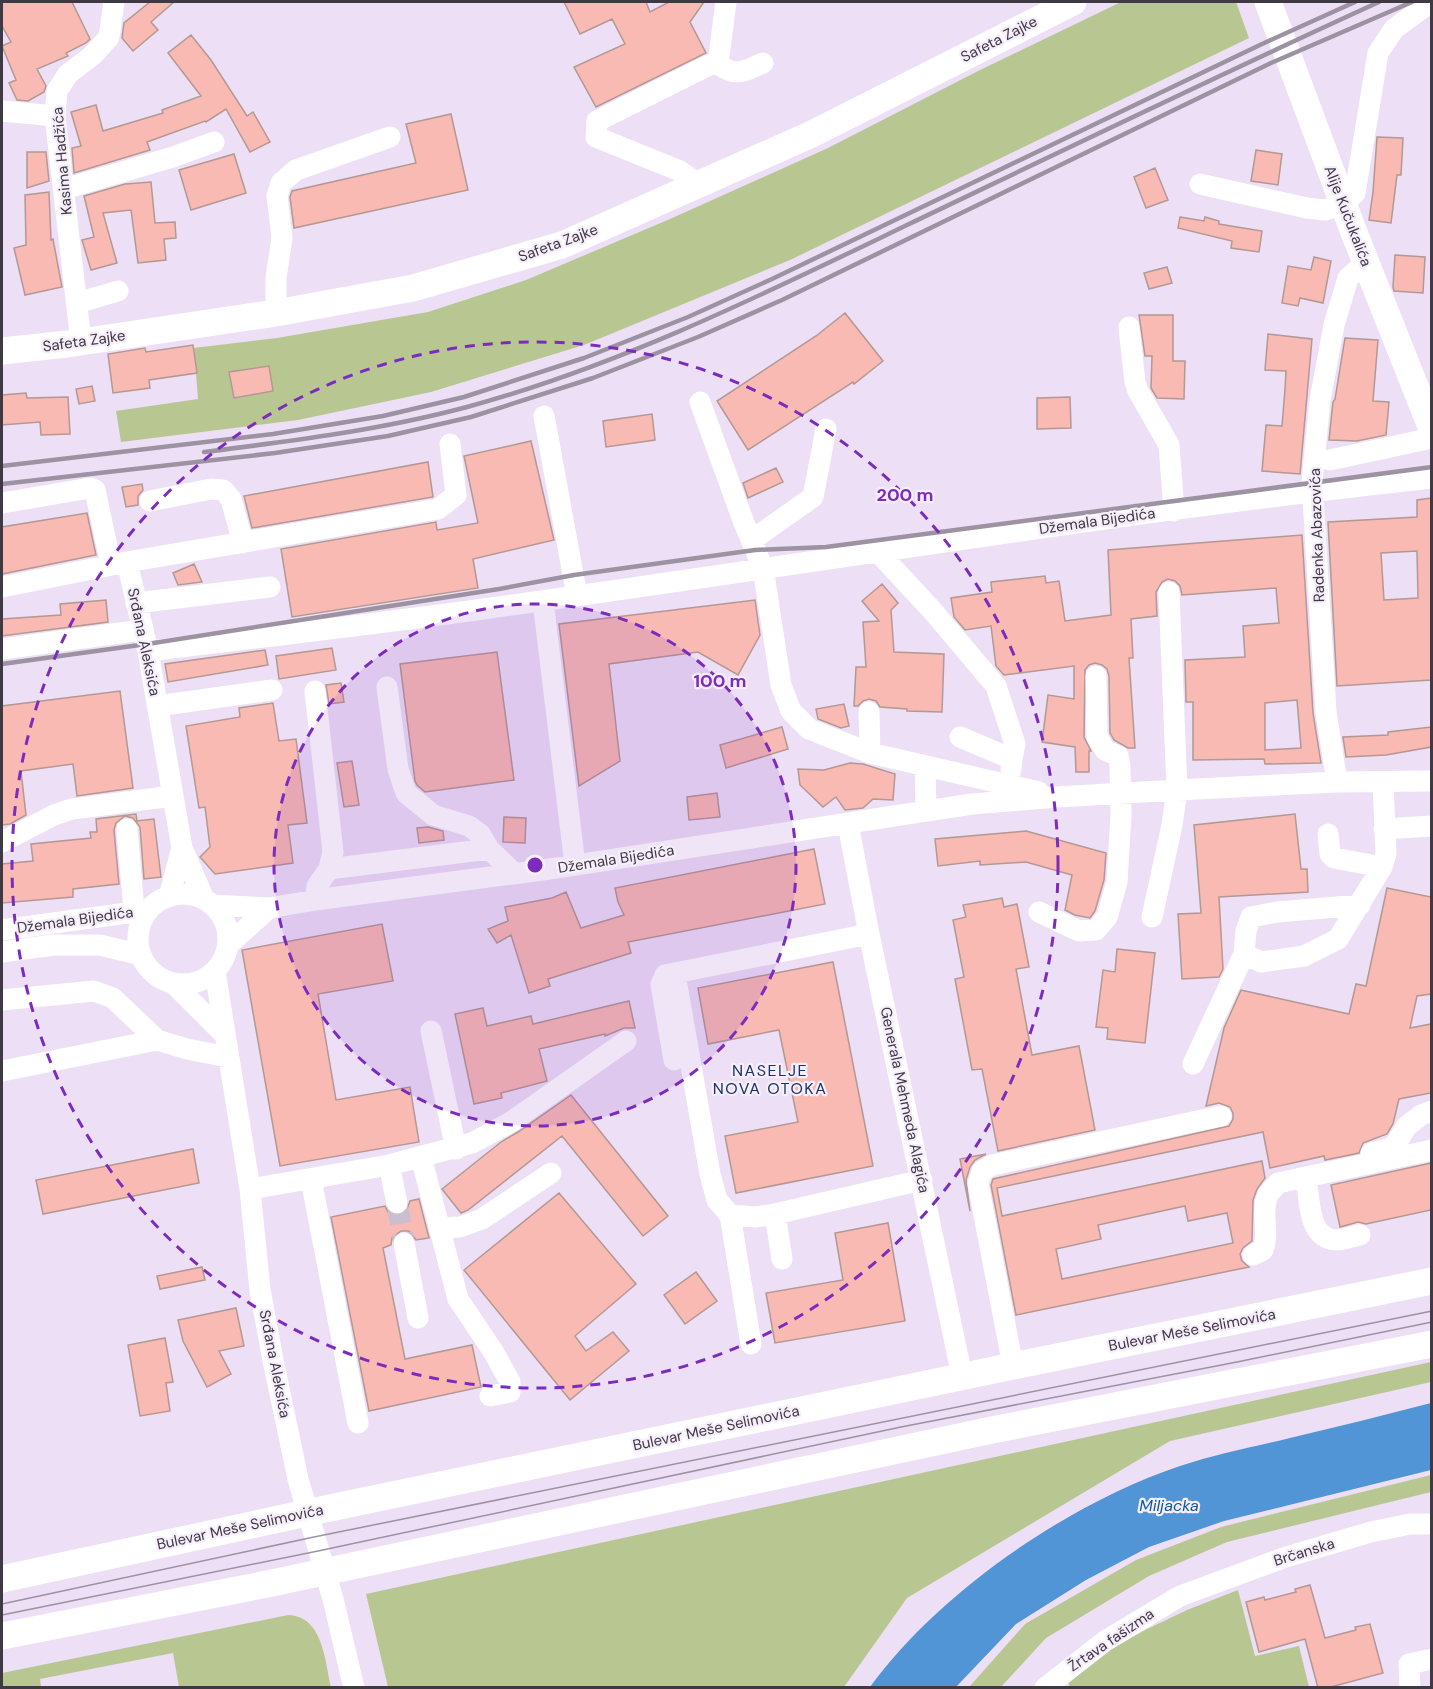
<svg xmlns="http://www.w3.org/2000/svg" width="1433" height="1689" viewBox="0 0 1433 1689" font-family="'DM Sans',sans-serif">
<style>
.green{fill:#b8c792}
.water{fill:#5195d7}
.building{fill:#f8bab2;stroke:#b39893;stroke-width:1.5;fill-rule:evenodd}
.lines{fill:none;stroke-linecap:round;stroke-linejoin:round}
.minor-tunnel{stroke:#cabed1;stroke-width:21;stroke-dasharray:21 10;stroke-linecap:butt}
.minor{stroke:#fff;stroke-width:21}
.major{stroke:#fff;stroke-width:27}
.tram{stroke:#9c92a2;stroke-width:1.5}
.rail{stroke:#9c92a2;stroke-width:4.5}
.ring{fill:none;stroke:#7b2cbf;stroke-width:3;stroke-dasharray:10 8}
.labels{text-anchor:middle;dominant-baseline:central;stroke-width:4.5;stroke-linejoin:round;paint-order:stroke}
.street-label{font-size:15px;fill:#3e3942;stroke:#f7eefc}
.neighbourhood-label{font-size:16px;letter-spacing:1.5px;fill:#173369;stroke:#f7eefc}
.water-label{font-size:16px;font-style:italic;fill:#0b5996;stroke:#f7eefc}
.centre{fill:#7b2cbf;stroke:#f7eefc;stroke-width:3}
.ring-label{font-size:18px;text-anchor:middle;font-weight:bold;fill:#7b2cbf;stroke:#f7eefc;stroke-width:4.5;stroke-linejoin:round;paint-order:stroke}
</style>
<rect width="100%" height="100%" fill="#eddff5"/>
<path class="green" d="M1121 2H1236L1249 38 790 260 584 345 431 392 298 420 121 442 116 411 198 399 194 348 277 338 428 312 526 280 670 219 828 148 980 70Z
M1431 1362V1382L1170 1441 907 1598 844 1687H388L366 1594Z
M1431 1475V1492L1227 1542 1149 1576 1046 1638 1001 1687H969L1025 1624 1136 1560 1221 1527Z
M1238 1590 1255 1656 1299 1646 1309 1687 1070 1688 1068 1680 1113 1648 1145 1630 1187 1610Z
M288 1615C323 1616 325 1661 331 1687H179L173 1653 40 1679 41 1687H2V1673Z"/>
<path class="water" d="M1431 1403V1470L1224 1521 1149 1547 1086 1580 1016 1624 956 1687H870C939 1592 1069 1503 1180 1466 1216 1454 1253 1447 1290 1438 1337 1427 1384 1415 1431 1403Z"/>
<path class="building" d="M2 2H72L90 39 86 43 66 53 68 56 37 69 46 86 44 92 28 101 17 100 9 83 16 80 2 46 11 42 2 26Z
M150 2H174L151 22 158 30 133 51 122 38 124 23Z
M564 2H646L650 12 669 2H704L690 22 706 53 596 107 574 67 625 44 612 19 580 34Z
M191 35 211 60 247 116 253 112 270 142 250 152 226 109 206 122 205 121 147 142 150 150 74 173 72 148 81 146 71 112 96 105 103 131 163 113 162 110 201 96 168 53Z
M451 114 468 190 294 228 290 197 292 191 416 163 406 124Z
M1377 137 1403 138 1401 175H1397L1391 223 1369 220 1373 192Z
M1256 150 1282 154 1278 185 1251 181Z
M27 152H46L49 181 27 188Z
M234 154 246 193 191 210 179 170Z
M1155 168 1168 200 1146 208 1134 177Z
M151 182 155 223 175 222 176 238 164 239 166 260 138 263 131 210 103 213 117 263 91 270 82 240 94 237 84 196 125 184Z
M49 192 51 240 53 239 62 287 25 295 14 248 26 245 25 195Z
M1180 217 1204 221 1205 217 1219 221V224L1262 231 1259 252 1231 248 1232 241 1178 228Z
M1395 255 1425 257 1423 293 1394 291 1393 287Z
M1314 257 1331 261 1323 303 1300 298 1298 306 1282 303 1288 266 1311 270Z
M1167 267 1172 283 1149 289 1144 273Z
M845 313 883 361 854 384 853 382 748 450 717 401 816 336Z
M1139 315H1173V361H1185L1184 399 1157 398 1151 388 1152 356H1145Z
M1268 334 1312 339 1300 474 1262 471 1266 425 1282 426 1285 389 1286 371 1265 370Z
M1345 338 1378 340 1373 401 1389 402 1386 435 1357 441 1329 440 1333 402 1335 399Z
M193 345 197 373 149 380 150 388 113 393 108 354 145 348 146 352Z
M269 366 273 391 234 398 229 372Z
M92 386 95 401 79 404 76 389Z
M26 393 27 398 68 397 70 434 41 435 40 422 2 425V395Z
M1070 397 1071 428 1037 429V398Z
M652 414 655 440 606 447 603 421Z
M531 441 554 540 473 559 478 588 292 617 281 549 436 522 437 530 478 523 464 456Z
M428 462 433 497 252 528 244 496Z
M776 468 783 482 748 498 743 483Z
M142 484 143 490 138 496V505L126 507 122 487Z
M1431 498V680L1337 686 1328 522 1417 517V500ZM1417 551 1418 598 1384 600 1381 553Z
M87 513 96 555 2 574V527Z
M1302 535 1313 713 1321 763 1265 764 1264 759 1193 760V702H1186L1185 660 1245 657 1243 626 1279 623 1276 588 1182 595 1180 586 1175 581 1168 579 1162 582 1156 592 1157 616 1131 619 1133 658H1129L1135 748H1128L1114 740 1110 733 1109 676 1107 669 1102 665 1095 663 1089 665 1085 670 1084 737 1091 751H1089V772H1076L1075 747 1042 742 1048 695 1074 699V666L1004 675 996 666 991 626 965 630 954 617 951 598 992 592 991 582 1045 576 1046 583 1059 581 1065 621 1111 615 1108 550ZM1297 700 1301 748 1265 750V703Z
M194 564 202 582 178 585 173 573Z
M882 584 898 603 891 610 894 652 944 654 942 712 907 711V709L880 707 876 701 869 699 863 701 858 706H854L856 667H866L863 622 879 621 862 601Z
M106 600 108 622 2 636V619L61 615 60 604Z
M755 600 760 635 738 675 698 652 609 664 620 761 579 786 559 624Z
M332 648 336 670 279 679 276 656Z
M265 650 268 665 168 682 165 664Z
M497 652 514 780 425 792 417 785 415 781 400 664Z
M341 683 344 702 329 704 326 685Z
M120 691 133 788 77 796 73 764 21 771 26 815 10 824 2 825V706Z
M273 703 279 741 296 739 307 823 288 825 293 863 215 874 200 857 210 847 205 807 199 808 186 726 240 717 239 708Z
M844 704 849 726 841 728 818 719 816 709Z
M782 727 788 749 726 768 720 745Z
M1431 727V747L1386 755 1346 757 1343 737 1388 735V732Z
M352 761 359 805 344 807 337 763Z
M850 763 863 764 895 774 893 800 873 799 863 808 845 810 836 797 823 807 800 785 798 769 824 770Z
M717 793 720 817 689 820 687 797Z
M136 814 137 821 154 819 161 877 144 879 140 827 133 818 125 816 116 823 114 830 119 884 73 889V897L2 903V864L33 861 31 844 91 838 90 832H97L96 819Z
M1295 814 1301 869H1307L1308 892 1219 897 1223 969 1219 977 1182 979 1178 914 1201 913 1194 825Z
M504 817 526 818 525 843 503 842Z
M428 827 443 831 444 840 419 843 417 828Z
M1026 831 1106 853 1104 880 1095 911 1090 918 1075 915 1065 910 1072 875 1026 862 980 865V861L938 866 935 839Z
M814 849 825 904 628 942 631 953 548 979 550 986 529 993 511 935 497 943 488 929 508 921 505 907 552 898 566 892 581 928 624 915 618 902 615 888Z
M1387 888 1431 897V994L1417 996 1410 1028 1431 1024V1093L1399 1099 1393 1124 1387 1134 1363 1143 1359 1153 1325 1160 1324 1156 1270 1168 1263 1132 997 1188 1002 1216 1262 1161 1265 1178 1257 1189 1253 1200 1252 1241 1243 1248 1240 1254 1242 1261 1249 1267 1016 1315 991 1185 993 1179 1229 1126 1233 1119V1113L1230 1107 1219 1103 1206 1106 1224 1028 1241 990 1349 1014 1356 984 1366 986ZM1185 1206 1188 1221 1227 1213 1233 1243 1062 1279 1056 1249 1101 1239 1098 1225Z
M1002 898 1004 907 1017 904 1029 967 1016 969 1032 1055 1079 1046 1095 1130 998 1151 982 1069 972 1070 955 979 964 977 953 920 966 917 963 905Z
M382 924 393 981 318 994 336 1100 410 1087 419 1142 280 1166 242 950Z
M1117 949 1155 953 1145 1043 1107 1039 1108 1028 1096 1027 1103 970 1115 972Z
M833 962 873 1166 736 1193 725 1136 798 1122 779 1030 708 1044 698 988Z
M629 1001 635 1028H624L605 1036V1034L539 1049 547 1081 501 1093 502 1098 474 1104 455 1014 483 1008 487 1026 531 1016 533 1024Z
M571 1095 668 1216 643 1236 562 1136 468 1210 461 1213 442 1189 501 1142 518 1132Z
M193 1149 199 1183 43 1214 36 1180Z
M986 1154 975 1160 970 1167 966 1180 970 1211 960 1159Z
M1431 1163V1210L1366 1224 1358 1222 1340 1227 1331 1185Z
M559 1193 636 1284 575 1336 586 1351 613 1332 629 1351 570 1400 464 1270Z
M419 1199 429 1238 416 1240 409 1231H401L392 1238 391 1245 383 1248 405 1359 472 1345 481 1387 369 1411 331 1217 385 1206 388 1212 399 1216 406 1212 410 1201Z
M888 1223 905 1321 775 1343 766 1293 843 1280 835 1233Z
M202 1267 205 1280 160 1289 157 1276Z
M696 1272 717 1301 685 1324 664 1295Z
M236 1308 244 1346 219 1351 231 1374 207 1387 183 1341 178 1320Z
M165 1338 173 1382 166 1383 170 1411 140 1416 128 1345Z
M1310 1585 1325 1638 1356 1630 1355 1627 1370 1624 1383 1673 1327 1688H1318L1305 1639 1259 1652 1246 1602 1264 1597 1265 1600 1296 1592 1295 1589Z"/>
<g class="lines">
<path class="minor-tunnel" d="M397 1203 404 1243"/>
<path class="minor" d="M718 64 726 2
M2 111 55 116
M1200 184 1307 208 1325 210 1343 204 1355 193 1378 53 1394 29 1424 7
M700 185 680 171 596 137 597 121 709 65 718 64C737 78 744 71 763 63
M64 189 173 157 214 142
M77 303 118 291
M276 313V278L282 238 277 196 281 183 296 170 390 137
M1129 327 1135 382 1138 391 1169 445 1174 511
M81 342 55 116 57 91 68 74 93 55 109 37 114 2
M700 402 744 523 763 568 781 685 791 711 809 729 870 753 1039 792
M544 416 577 596
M1330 460 1432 438
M150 501 211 489 223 490 231 499 243 543
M2 503 90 488 95 490 111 565
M752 540 813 497 826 429
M877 551 931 609 996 686 1015 744 1012 759
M127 562 148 651 182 848 204 899
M2 587 127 562 438 509 456 495 450 444
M543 601 575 865
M136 603 270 587
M2 649 142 630
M148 651C262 637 377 624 490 608 804 565 1117 512 1432 478
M387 687 398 769 406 793 433 815 469 826 480 834 489 849 513 872
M315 691 333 852 329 869 317 886 315 900
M157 706 272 690
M869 712 870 753
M960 737 1012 759 1011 770
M925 766 926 811
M1337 782 1326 712 1312 482 1320 400 1334 325 1348 278 1366 262
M848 824 869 934 962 1376
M127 829 134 911
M1384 829 1432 826
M1328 834 1330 854 1334 858 1382 867
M2 842 54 815 72 809 173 796
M329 869 489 849
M138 939a45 45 0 1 1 90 0a45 45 0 1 1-90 0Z
M169 897 182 848
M212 905 269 908 315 900 550 869 972 804 1057 797 1177 790 1337 782 1432 781
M1039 912 1079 931 1096 930 1107 917 1117 882 1121 815 1120 766 1118 756 1105 750 1097 737 1096 676
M1152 917 1172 825 1177 790 1169 592
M2 930 149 910
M228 945 269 908
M2 952 54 945H100L141 955
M1244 954 1246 931 1251 917 1277 912 1360 905
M215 971 250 1189 260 1290 273 1360 298 1479 333 1599 354 1688
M675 974 710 1174 717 1200 730 1215 756 1217 775 1214 922 1180
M173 983 225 1035
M2 1000 94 991 113 998 157 1040 187 1049 228 1057
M431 1031 456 1149
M674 1060 661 985 665 975 869 934
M1193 1064 1244 954 1261 962 1304 956 1338 939 1382 867 1386 854 1383 782
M2 1071 157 1040
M1371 1153 1391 1148 1397 1142 1406 1127 1421 1115 1432 1111
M421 1157 458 1299 493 1351 510 1382V1392L490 1396
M389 1165 397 1203
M1306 1177C1310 1199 1307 1238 1336 1240 1344 1240 1353 1236 1360 1235
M311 1179 358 1423
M250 1189 389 1165 472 1143 511 1122 626 1041
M775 1214 782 1259
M730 1215 751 1344
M439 1228 460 1227 482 1219 551 1173
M404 1243 418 1318
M1253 1255 1263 1250C1270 1233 1260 1212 1268 1195 1270 1191 1275 1187 1278 1183L1432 1150
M1013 1366 978 1184 982 1171 992 1165 1221 1116
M1045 1688 1105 1641 1180 1596 1286 1557 1371 1532 1410 1524H1432
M1410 1688 1409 1664 1432 1659"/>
<path class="major" d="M1268 2 1353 230 1432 429
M2 351 67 344 276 313 413 288 562 245 812 134 1073 2
M2 1579 325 1509 1013 1366 1432 1281
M2 1636 272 1583 992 1430 1432 1344"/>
<path class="tram" d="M2 1604 314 1537 1432 1311
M2 1615 318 1551 901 1427 1237 1362 1432 1322"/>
<path class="rail" d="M204 452C292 441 381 430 467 407 621 365 764 294 907 225 1064 150 1221 74 1379 2
M2 466 273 434 383 416 464 397 584 358 688 317 772 279 1262 44 1355 2
M2 484 275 453 388 436 471 417 593 378 698 337 782 300 1271 63 1412 2
M2 664 147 644 499 589 574 575 755 550 826 547 1432 467"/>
</g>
<circle cx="535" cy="865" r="261" fill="#7b2cbf" fill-opacity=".12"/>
<g class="ring">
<circle cx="535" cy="865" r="261"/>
<circle cx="535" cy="865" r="523"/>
</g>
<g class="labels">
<g class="street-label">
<text transform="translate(999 39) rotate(-27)">Safeta Zajke</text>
<text transform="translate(62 161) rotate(-95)">Kasima Hadžića</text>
<text transform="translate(1348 216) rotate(69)">Alije Kučukalića</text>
<text transform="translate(558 243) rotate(-20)">Safeta Zajke</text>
<text transform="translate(84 341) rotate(-8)">Safeta Zajke</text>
<text transform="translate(1097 521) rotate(-8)">Džemala Bijedića</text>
<text transform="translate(1317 535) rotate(-92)">Radenka Abazovića</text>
<text transform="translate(144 642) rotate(78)">Srđana Aleksića</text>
<text transform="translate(616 859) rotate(-9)">Džemala Bijedića</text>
<text transform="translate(75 920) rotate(-8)">Džemala Bijedića</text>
<text transform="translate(905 1100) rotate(78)">Generala Mehmeda Alagića</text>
<text transform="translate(1192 1330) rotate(-11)">Bulevar Meše Selimovića</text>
<text transform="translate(275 1364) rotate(79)">Srđana Aleksića</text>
<text transform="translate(716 1428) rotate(-12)">Bulevar Meše Selimovića</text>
<text transform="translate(240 1527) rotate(-12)">Bulevar Meše Selimovića</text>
<text transform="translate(1304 1552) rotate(-17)">Brčanska</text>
<text transform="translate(1111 1640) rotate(-34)">Žrtava fašizma</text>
</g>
<g class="neighbourhood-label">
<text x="770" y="1070">NASELJE<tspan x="770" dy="18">NOVA OTOKA</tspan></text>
</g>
<g class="water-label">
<text x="1169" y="1505">Miljacka</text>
</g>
</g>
<circle cx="535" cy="865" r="9" class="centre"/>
<g class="ring-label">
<text x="905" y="501">200 m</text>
<text x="720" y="687">100 m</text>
</g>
<rect width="1433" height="1689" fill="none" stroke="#3e3942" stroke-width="6"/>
</svg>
